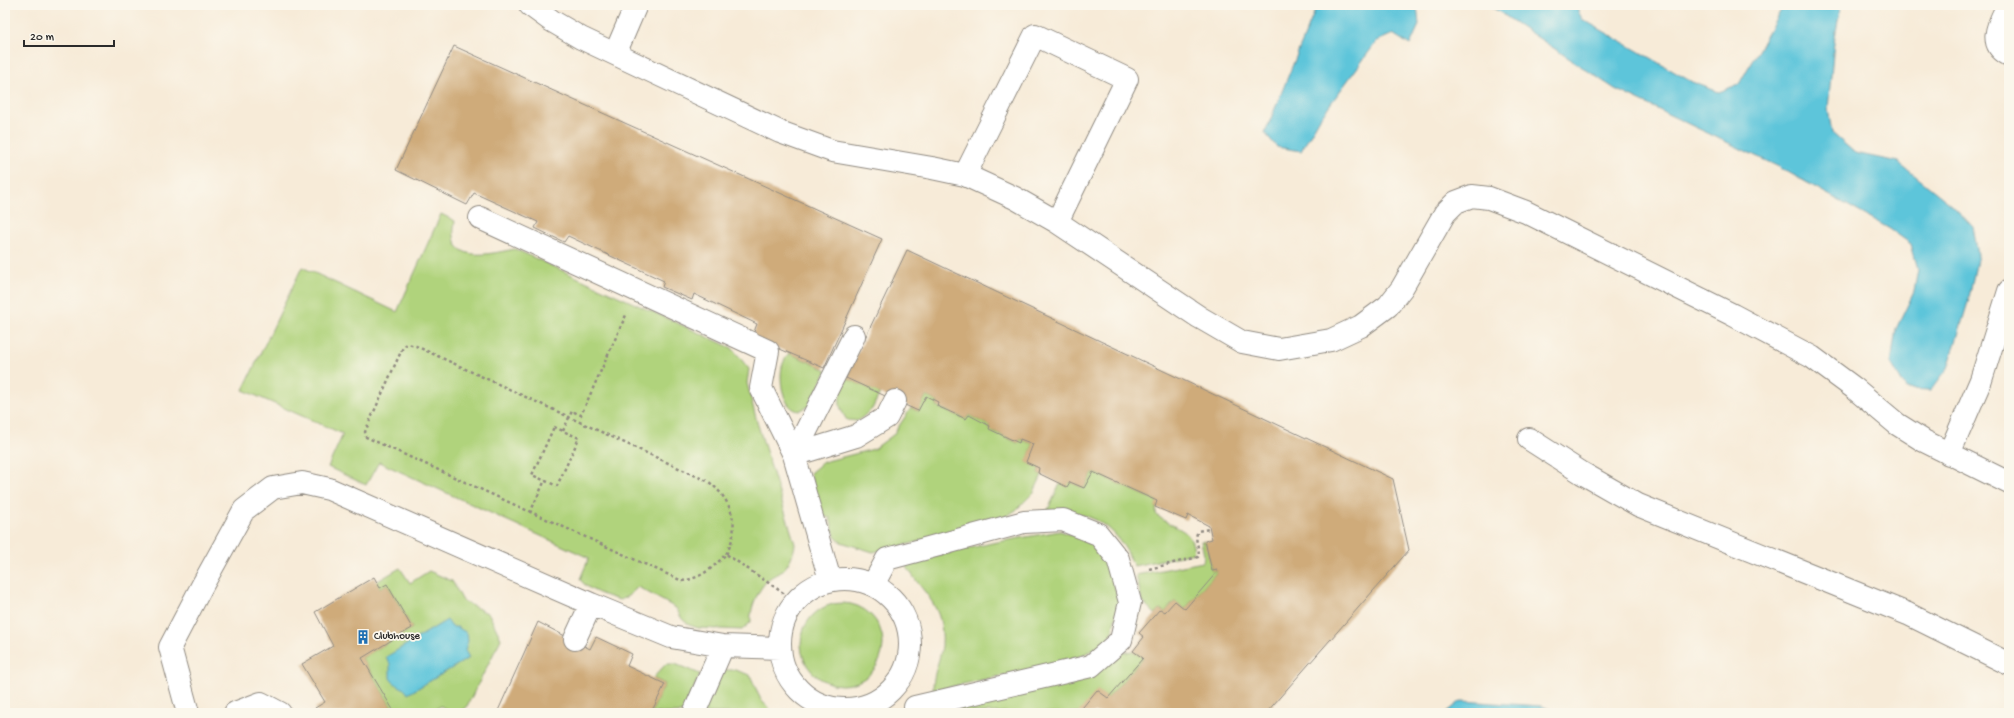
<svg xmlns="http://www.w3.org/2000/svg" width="2014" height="718" viewBox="0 0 2014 718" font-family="'Gochi Hand',sans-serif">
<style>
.green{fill:#b0d37c;stroke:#6e7f54}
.water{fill:#5dc5da;stroke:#447882}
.building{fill:#cfab7a}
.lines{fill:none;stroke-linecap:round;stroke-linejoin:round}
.minor-casing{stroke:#918b82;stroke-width:24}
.path{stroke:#918b82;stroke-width:2.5;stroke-dasharray:3 3;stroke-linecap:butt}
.minor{stroke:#fff;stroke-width:22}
.labels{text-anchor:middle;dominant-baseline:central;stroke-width:3.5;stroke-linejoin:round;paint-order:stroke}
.poi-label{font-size:11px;fill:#2b2b2b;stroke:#fbf7ec;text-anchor:start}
</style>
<rect width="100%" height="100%" fill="#fbf7ec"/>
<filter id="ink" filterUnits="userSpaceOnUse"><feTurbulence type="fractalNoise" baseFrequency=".025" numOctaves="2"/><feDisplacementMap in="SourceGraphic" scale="8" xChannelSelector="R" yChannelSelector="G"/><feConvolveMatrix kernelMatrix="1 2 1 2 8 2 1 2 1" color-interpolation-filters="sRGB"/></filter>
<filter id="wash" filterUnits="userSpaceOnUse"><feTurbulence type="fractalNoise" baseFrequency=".012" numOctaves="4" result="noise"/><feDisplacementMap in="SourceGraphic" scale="16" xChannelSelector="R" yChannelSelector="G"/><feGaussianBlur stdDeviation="0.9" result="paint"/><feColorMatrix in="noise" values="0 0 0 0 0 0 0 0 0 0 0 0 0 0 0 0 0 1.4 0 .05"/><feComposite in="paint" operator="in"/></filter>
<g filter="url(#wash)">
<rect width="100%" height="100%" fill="#f7ebd8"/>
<path class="green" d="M441 214 455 221C446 266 488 254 515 249L732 348 749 369 747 383 757 422 795 544C794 554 788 566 781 572 778 575 773 575 770 578 759 587 749 609 751 622L742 630 698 628 689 625 682 619 676 608 638 587 628 596 620 600C608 597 586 590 580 579L589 558 379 462 366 485 328 467 343 434 243 390 302 267 397 312Z
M789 353 827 370 809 406 799 411C783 409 779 381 782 367 783 362 786 357 789 353Z
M846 378 880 393 872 409 858 421 847 420C836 405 839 394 846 378Z
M926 396 938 402 937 407 966 419 969 415 990 426 989 429 1018 443 1020 439 1033 444 1027 462 1039 468 1038 473 1042 475 1034 492 1016 510 993 525 873 552 841 542 835 537 830 518 821 516 810 473 823 462 874 449 893 435 911 408 918 411Z
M1093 472 1157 501 1156 514C1173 531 1192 525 1194 553L1134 566C1115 523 1093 511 1047 512L1060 484 1070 482 1084 488Z
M1060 531 1082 538 1098 548 1108 559 1119 604 1112 632 1103 646 1066 662 935 690 933 688C933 674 940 660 942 646 945 603 922 595 905 563L992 543Z
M1201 541H1205L1212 571 1217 570V572L1185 609 1175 601 1165 612 1160 609 1155 614 1142 601 1136 575 1203 562 1204 555Z
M400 568 410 583 429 571 452 581 463 601 489 614 501 639 467 706 459 713 448 711 441 706 436 709 438 713H395L362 658 412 628 387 584 380 588 376 582Z
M801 644a41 41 0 1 1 82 0a41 41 0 1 1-82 0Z
M1133 651 1143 658 1108 698 1078 713 948 712 1069 681 1117 654Z
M666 664H675L700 674 683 713H651L665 684 653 678Z
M720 670H735L750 675 761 700 773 713H701Z"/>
<path class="water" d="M1315 5H1417L1419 25 1410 45 1393 34 1377 41 1320 118 1301 151 1277 147 1265 133 1314 13Z
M1489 5H1575L1582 19 1692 82 1719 92 1739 84 1784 5H1841L1834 42 1828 109 1832 133 1855 153 1898 162 1953 206 1973 227 1978 255 1968 302 1948 368 1931 390 1906 389 1891 363 1896 329 1914 292 1918 269 1911 244 1890 229 1779 167 1615 89Z
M447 620 452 627H457L467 633 468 641 465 650 469 658 408 694C403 685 395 687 390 678V664L386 657Z
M1461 701 1542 706 1559 713H1446Z"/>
<g id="blocks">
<path class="building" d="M454 46 882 239 824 368 752 337 757 324 694 294 692 300 662 287 664 281 568 236 564 242 535 228 538 222 474 193 467 205 396 170Z
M907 250 1393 479 1409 550 1266 713H1078L1097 690 1108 698 1143 658 1133 651 1144 637 1139 633 1160 609 1165 612 1175 601 1185 609 1217 572V570L1212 571 1205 541 1212 539 1209 526 1188 515 1186 520 1155 507 1157 501 1093 472 1084 488 1070 482 1067 487 1038 473 1039 468 1026 462 1033 444 1020 439 1019 443 989 429 990 426 969 415 966 419 937 406 938 402 926 396 918 411 846 378Z
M374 577 380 588 387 584 412 628 362 658 395 713H318L315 708 325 702 302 664 333 646 315 612Z
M538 622 590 649 596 637 632 654 627 666 665 684 651 713H497Z"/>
</g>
</g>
<g filter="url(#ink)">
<use href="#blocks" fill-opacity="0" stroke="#918b82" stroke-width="1"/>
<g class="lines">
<defs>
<path id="minor" d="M530 5 552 21 581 38 780 132 832 151 932 168 965 175 1015 198 1057 222 1199 317 1242 342 1279 349 1331 340 1361 326 1388 306 1402 288 1445 213 1456 202 1472 196 1489 198 1526 212 1733 315 1812 357 1854 388 1897 424 1924 441 2009 483
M2008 5C2000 22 1986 43 2009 55
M615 54 636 5
M965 175 1035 35 1127 79 1057 222
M480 218 768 351 761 388 794 455 830 580
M1529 439 1582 473 1638 505 1908 614 2009 664
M1949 454 1981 380 2009 291
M794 455 854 336
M794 455 856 436 887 417 895 401
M780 644a65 65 0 1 1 130 0a65 65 0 1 1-130 0Z
M873 585 887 559 1024 522 1063 520 1098 534 1118 559 1130 602 1121 640 1091 666 915 707
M575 639 591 604
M188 713 170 647 202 586 244 510 273 488 302 483 329 489 591 604 671 637 723 646 780 648
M235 713 261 703 280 713
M694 713 723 646"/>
</defs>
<use href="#minor" class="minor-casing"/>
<path class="path" d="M554 427 579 438 557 486 532 475Z
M563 431 572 411 581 415 626 315
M530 513 545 480
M726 554C729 550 730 545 732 540 738 517 727 496 709 482L416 346 407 344 403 347 368 425 365 432 366 437 682 581C701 578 712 569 726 554L795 601
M1149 569 1198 557C1201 548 1193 540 1198 531L1210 529"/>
<use href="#minor" class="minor"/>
</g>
</g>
<defs>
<symbol id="building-bare" viewBox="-9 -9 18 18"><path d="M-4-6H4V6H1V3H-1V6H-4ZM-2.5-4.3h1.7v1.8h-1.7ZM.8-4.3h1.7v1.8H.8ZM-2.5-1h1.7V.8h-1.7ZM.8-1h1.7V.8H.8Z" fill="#1f6fb2" stroke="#fbf7ec" stroke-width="2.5" paint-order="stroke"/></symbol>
</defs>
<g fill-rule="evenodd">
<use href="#building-bare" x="353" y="627" width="20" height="20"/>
</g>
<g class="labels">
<g class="poi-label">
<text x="374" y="637">Clubhouse</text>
</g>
</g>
<rect width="2014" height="718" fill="none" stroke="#fbf7ec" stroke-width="20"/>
<path d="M24 40v6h90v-6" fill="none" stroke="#2b2b2b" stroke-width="2"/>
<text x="30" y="40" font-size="12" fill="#2b2b2b" stroke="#fbf7ec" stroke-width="3" paint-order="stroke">20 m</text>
</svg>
